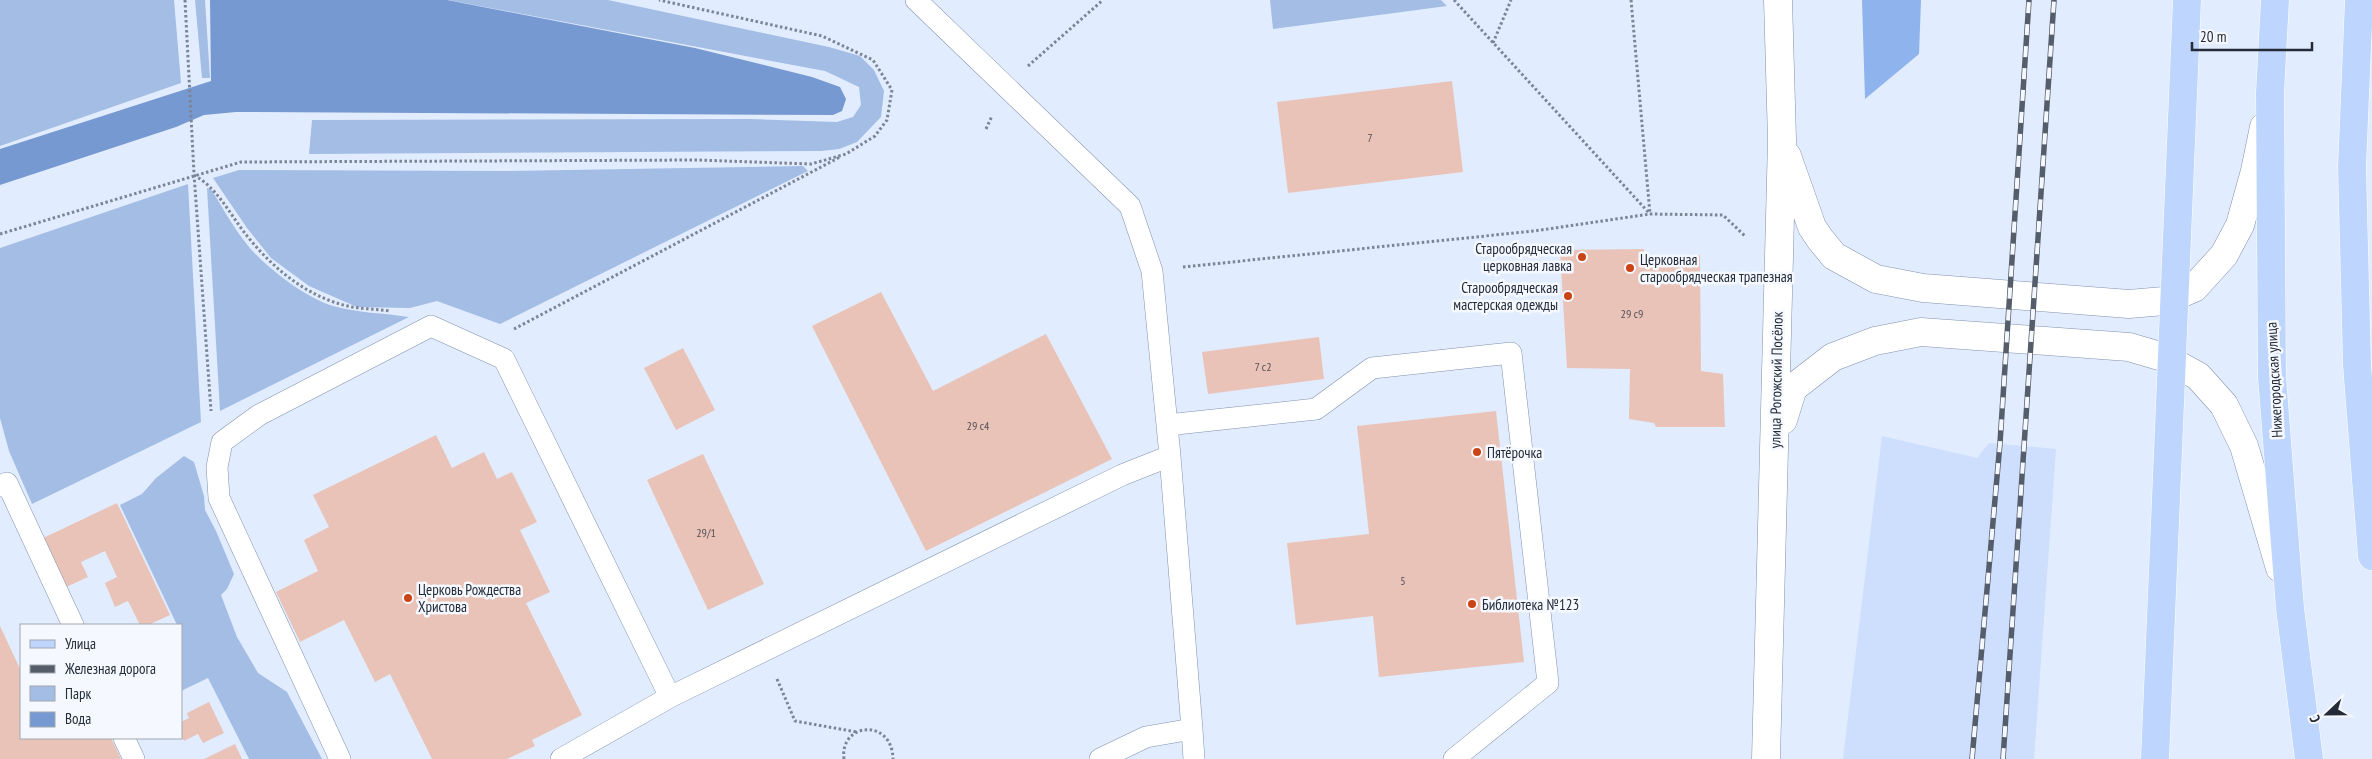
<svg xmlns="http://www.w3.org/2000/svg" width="2372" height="759" viewBox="0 0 2372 759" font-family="'PT Sans Narrow',sans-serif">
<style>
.built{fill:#cddffd}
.green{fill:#a4bde5}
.forest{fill:#8fb3ed}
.water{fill:#7799d2}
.building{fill:#e9c3b8}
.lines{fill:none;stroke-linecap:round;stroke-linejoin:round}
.service-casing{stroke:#8192ae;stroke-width:22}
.tertiary-casing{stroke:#8192ae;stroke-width:29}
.primary-casing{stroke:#fff;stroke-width:29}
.path{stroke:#7c8594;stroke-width:3;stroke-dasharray:2.5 2.5;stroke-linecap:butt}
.service{stroke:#fff;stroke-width:21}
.tertiary{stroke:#fff;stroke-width:28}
.primary{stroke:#bed6fd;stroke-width:28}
.rail-casing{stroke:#555d6a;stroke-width:5.5}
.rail{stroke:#f5f9ff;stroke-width:4;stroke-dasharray:11;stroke-linecap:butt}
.primary-bridge-casing{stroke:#fff;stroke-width:29;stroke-linecap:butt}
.primary-bridge{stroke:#bed6fd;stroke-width:28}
.poi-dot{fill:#cb4415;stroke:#f5f9ff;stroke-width:2}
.labels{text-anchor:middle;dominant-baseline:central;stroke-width:5;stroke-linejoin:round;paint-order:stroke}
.number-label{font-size:12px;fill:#555157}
.poi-label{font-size:15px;fill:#242b37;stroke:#f5f9ff;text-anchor:start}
.street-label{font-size:15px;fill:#242b37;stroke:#f5f9ff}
</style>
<rect width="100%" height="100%" fill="#e1ecfe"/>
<path class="built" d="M1882 436 1977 458 1989 443 2056 449 2034 759H1843Z"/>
<path class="green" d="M0 0H174L181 83 0 146Z
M195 0H205L210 78H202Z
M448 0H608L829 47 860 56 874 70 884 91 881 117 857 142 839 149 821 151 309 154 312 120 751 119 837 122 853 117 861 105 859 87 825 71Z
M1270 0H1441L1447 6 1273 29Z
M803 166 808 171 500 324 437 301 410 308 357 307 309 286 271 258 247 228 213 178 239 170 504 171Z
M188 184 201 422 32 504 9 451 0 418V248Z
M207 188 211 189C223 208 234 229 249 247 267 268 306 298 333 306 357 313 384 313 409 317L220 411Z
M184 456 194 462 204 496 205 510 216 531 234 574 227 589 221 595 237 637 258 673 287 692 322 759H249L208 678 181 691V625H177L120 505 142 494 156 478Z"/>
<path class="forest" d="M1862 0H1921L1919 54 1865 99Z"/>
<path class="water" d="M210 0H447L695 48 812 77 840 87 846 99 842 111 833 115 236 112 204 115 176 127 0 185V149L211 81Z"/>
<path class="building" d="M1452 81 1463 172 1288 193 1277 102Z
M1644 249 1643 259 1700 255 1701 371 1723 374 1725 427H1656L1654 423 1629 419 1630 369 1567 368 1560 250Z
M881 292 933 391 1046 334 1112 459 926 551 812 326Z
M1319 337 1324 379 1208 394 1202 352Z
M683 348 715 410 676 430 644 368Z
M1496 411 1524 662 1379 677 1373 616 1296 625 1287 543 1369 534 1357 426Z
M436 435 452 468 484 452 497 479 512 472 537 522 520 530 550 592 526 603 582 715 532 740 535 746 507 759H432L390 674 375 682 344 620 300 642 276 592 318 571 304 540 329 527 313 495Z
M703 454 764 584 708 610 647 480Z
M117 503 170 615 148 625H140L128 601 115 607 105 583 117 577 105 551 81 562 88 577 64 588 41 539Z
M0 626 21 671V738H111L121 759H0Z
M209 702 224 733 203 743 198 734 184 741 181 736V722L189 718 187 713Z
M235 744 242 759H204Z"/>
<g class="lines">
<defs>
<path id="service" d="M916 0 1130 206 1152 271 1170 456 1192 729 1146 737 1100 759
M1167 425 1316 409 1372 368 1511 353 1548 683 1454 759
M0 486 7 483 73 625
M670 697 1122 475 1170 456
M1192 729 1194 759
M124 738 134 759
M340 759 219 498 217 467 222 442 259 415 431 326 504 359 670 697 561 759"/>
<path id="tertiary" d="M1787 156 1812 227 1820 239 1834 256 1876 279 1923 288 2129 304 2164 301 2194 288 2224 255 2240 225 2255 171 2264 127
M1783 420 1793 388 1833 357 1875 341 1921 332 2129 347 2163 357 2198 376 2224 405 2244 446 2280 568
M1766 759 1782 140 1778 0"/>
<path id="primary" d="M2275 0 2270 93 2272 377 2290 608 2309 759
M2359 0 2352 167 2357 365 2372 556"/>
</defs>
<use href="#service" class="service-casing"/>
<use href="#tertiary" class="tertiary-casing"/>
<use href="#primary" class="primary-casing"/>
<path class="path" d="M185 0 194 174 211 411
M1454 0 1650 214
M1631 0 1650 214
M1493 43 1511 0
M1028 66 1103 0
M986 129 992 116
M194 175C217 188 228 211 244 232 271 267 307 298 352 307 364 309 377 309 390 311
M0 234 241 162 697 160 811 164 846 154 875 136 887 120 892 90 873 60 822 36 659 0
M1183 267 1534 231 1650 214 1723 215 1745 236
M514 329 840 157
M777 679 795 721 857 732
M844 759C839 723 892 717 893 759"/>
<use href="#service" class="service"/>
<use href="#tertiary" class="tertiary"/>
<use href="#primary" class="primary"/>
<defs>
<path id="rail" d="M1972 759 2000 443 2029 0
M2003 759 2054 0"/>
</defs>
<use href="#rail" class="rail-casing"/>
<use href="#rail" class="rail"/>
<defs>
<path id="primary-bridge" d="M2155 759 2187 0"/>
</defs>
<use href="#primary-bridge" class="primary-bridge-casing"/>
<use href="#primary-bridge" class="primary-bridge"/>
</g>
<g class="poi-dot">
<circle cx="1582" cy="257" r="5"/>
<circle cx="1630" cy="268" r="5"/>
<circle cx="1568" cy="296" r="5"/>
<circle cx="1477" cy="452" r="5"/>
<circle cx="408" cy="598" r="5"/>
<circle cx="1472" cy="604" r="5"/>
</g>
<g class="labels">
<g class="number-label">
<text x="1370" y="137">7</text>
<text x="1632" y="313">29 с9</text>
<text x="1263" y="366">7 с2</text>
<text x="978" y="425">29 с4</text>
<text x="706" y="532">29/1</text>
<text x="1403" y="580">5</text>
</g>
<g class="poi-label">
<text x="1572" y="248" text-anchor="end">Старообрядческая<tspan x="1572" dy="17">церковная лавка</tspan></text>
<text x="1640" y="259">Церковная<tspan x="1640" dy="17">старообрядческая трапезная</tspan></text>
<text x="1558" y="287" text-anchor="end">Старообрядческая<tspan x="1558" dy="17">мастерская одежды</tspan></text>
<text x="1487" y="452">Пятёрочка</text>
<text x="418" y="589">Церковь Рождества<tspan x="418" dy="17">Христова</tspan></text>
<text x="1482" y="604">Библиотека №123</text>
</g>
<g class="street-label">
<text transform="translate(1776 380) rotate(-89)">улица Рогожский Посёлок</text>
<text transform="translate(2274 380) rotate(-93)">Нижегородская улица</text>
</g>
</g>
<rect x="20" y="624" width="162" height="115" fill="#f5f9ff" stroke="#a1a7af"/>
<rect x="30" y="640" width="25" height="8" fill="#bed6fd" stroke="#a1a7af"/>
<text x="65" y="649" font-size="15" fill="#242b37">Улица</text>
<rect x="30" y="665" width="25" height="8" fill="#555d6a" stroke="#a1a7af"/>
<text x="65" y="674" font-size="15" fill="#242b37">Железная дорога</text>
<rect x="30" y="686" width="25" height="15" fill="#a4bde5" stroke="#a1a7af"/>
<text x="65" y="699" font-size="15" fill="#242b37">Парк</text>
<rect x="30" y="712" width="25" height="15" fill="#7799d2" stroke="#a1a7af"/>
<text x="65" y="724" font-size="15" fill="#242b37">Вода</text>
<g transform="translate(2327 714) rotate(248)" stroke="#f5f9ff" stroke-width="4" paint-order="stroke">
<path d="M0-4L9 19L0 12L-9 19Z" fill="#242b37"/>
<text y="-8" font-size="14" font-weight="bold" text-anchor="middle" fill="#242b37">С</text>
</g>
<path d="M2192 42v8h120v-8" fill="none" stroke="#242b37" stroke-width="2.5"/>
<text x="2200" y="42" font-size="15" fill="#242b37" stroke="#f5f9ff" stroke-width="4" paint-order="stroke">20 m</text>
</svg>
